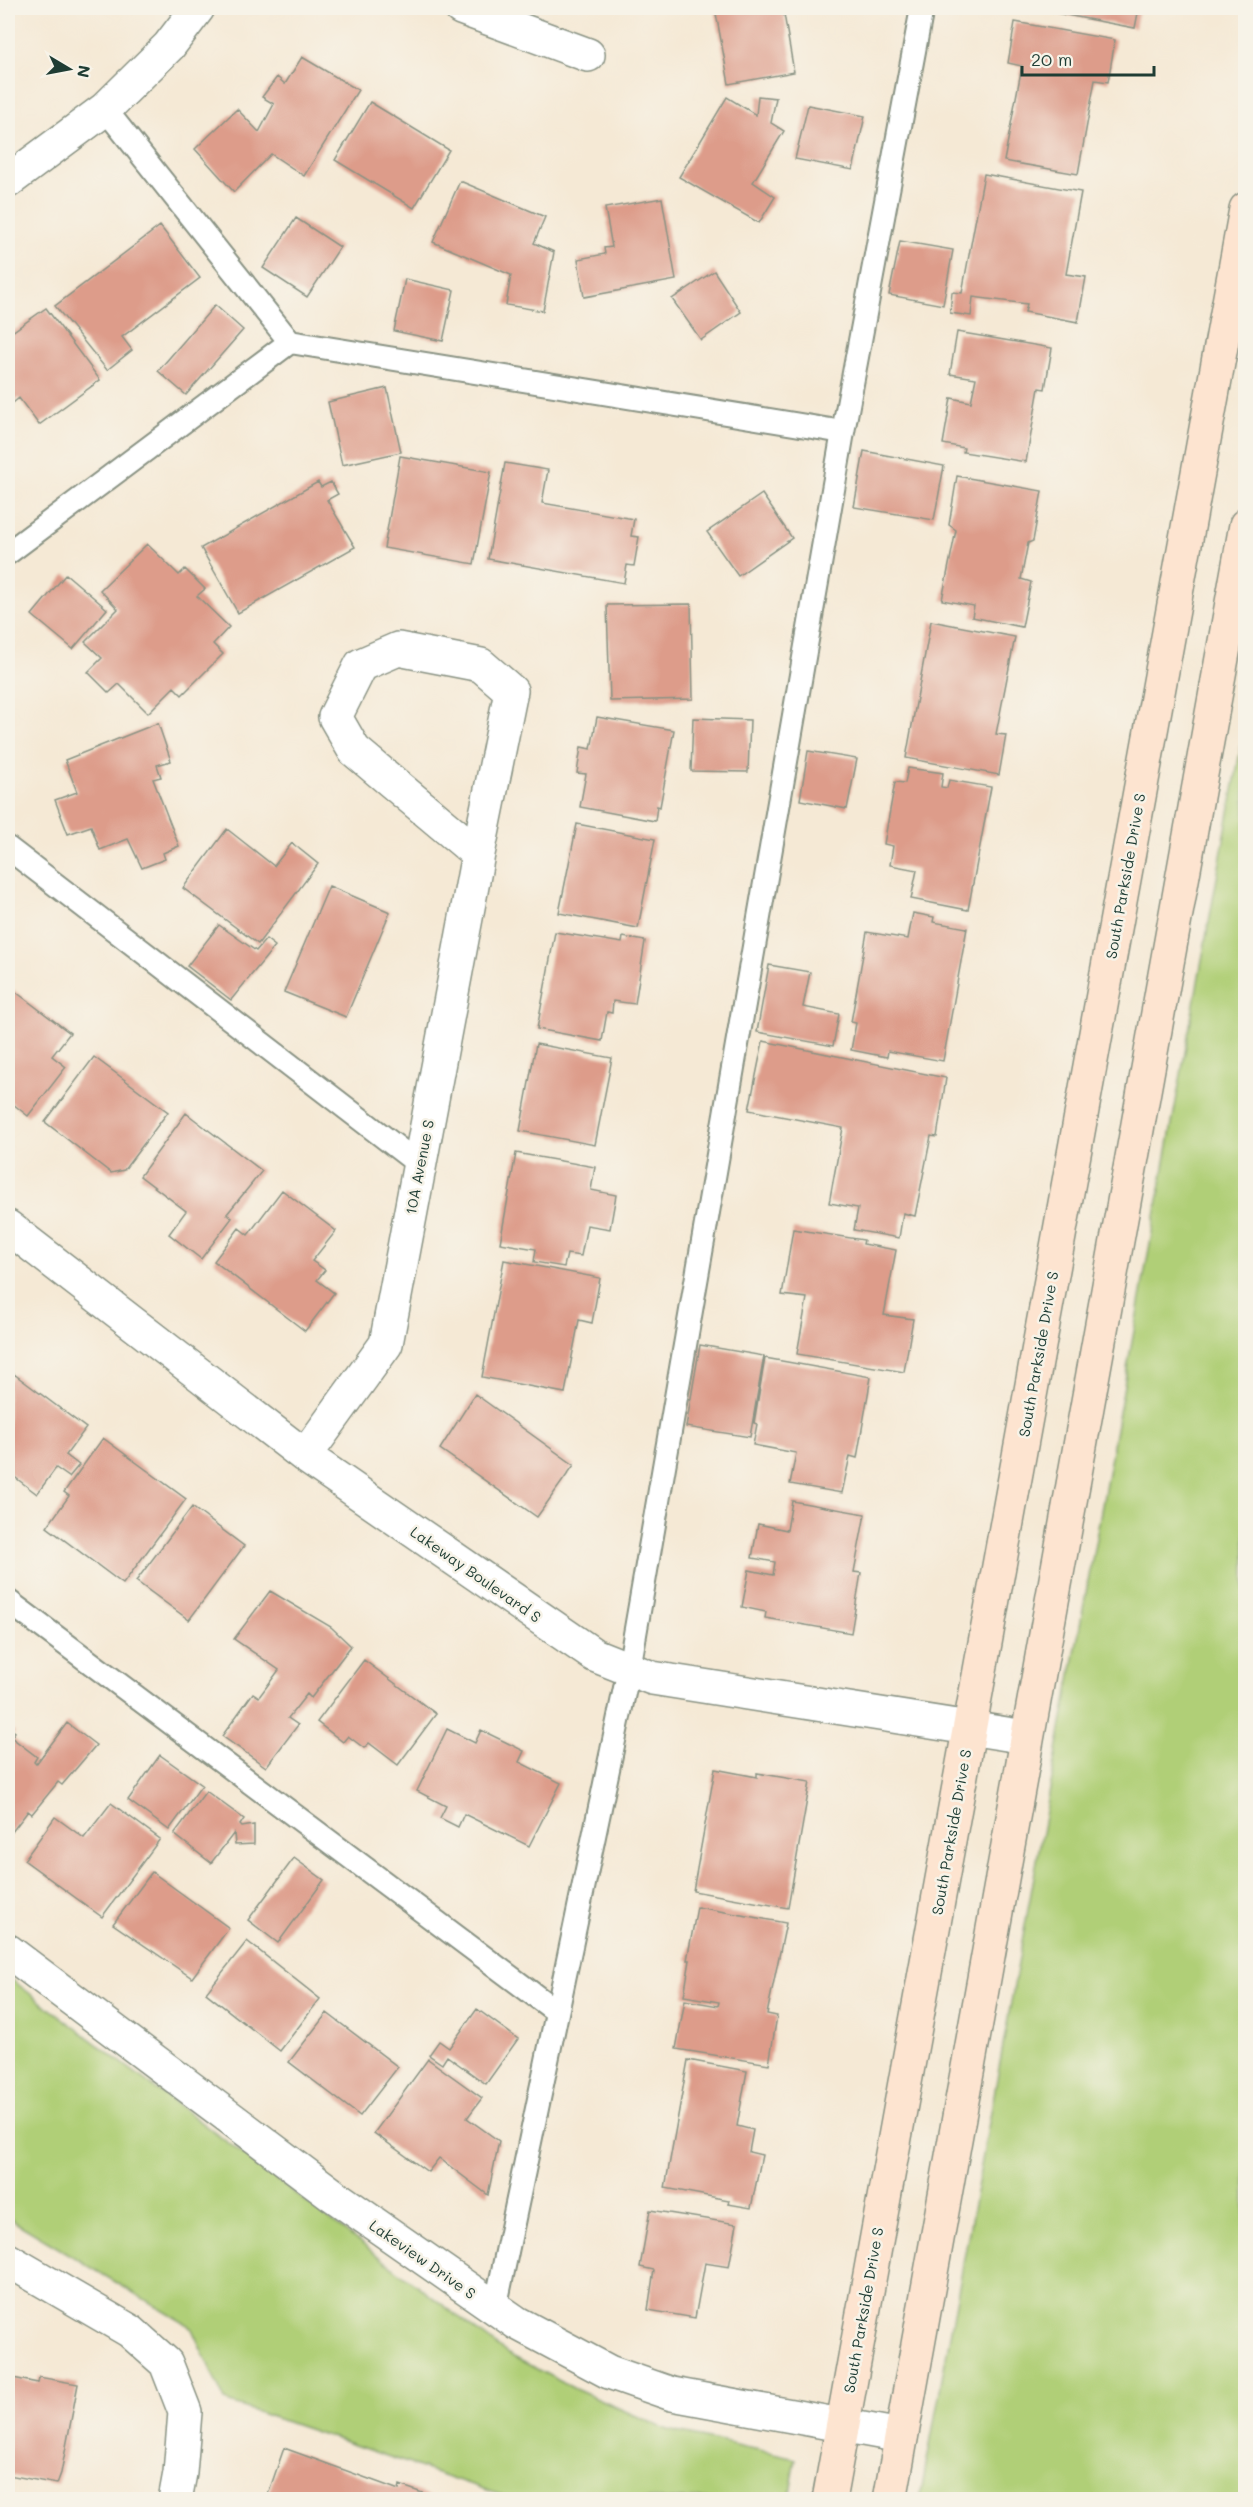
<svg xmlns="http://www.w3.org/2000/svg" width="1253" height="2507" viewBox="0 0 1253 2507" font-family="Mali,sans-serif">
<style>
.green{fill:#b0cf77;stroke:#688656;stroke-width:1.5}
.building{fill:#dd9c8a}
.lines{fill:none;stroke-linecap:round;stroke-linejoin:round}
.lane-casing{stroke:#8a9384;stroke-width:26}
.street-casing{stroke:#8a9384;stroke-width:36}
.secondary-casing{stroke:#8a9384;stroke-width:36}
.lane{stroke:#fff;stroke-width:22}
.street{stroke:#fff;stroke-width:33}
.secondary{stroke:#fde4d0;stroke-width:33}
.labels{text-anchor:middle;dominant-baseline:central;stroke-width:5;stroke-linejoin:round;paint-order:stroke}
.street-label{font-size:15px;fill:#1f3d34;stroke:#f7f3e8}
</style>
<rect width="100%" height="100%" fill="#f7f3e8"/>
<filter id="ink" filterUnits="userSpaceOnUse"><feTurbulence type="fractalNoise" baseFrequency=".0167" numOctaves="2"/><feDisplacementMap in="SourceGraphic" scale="12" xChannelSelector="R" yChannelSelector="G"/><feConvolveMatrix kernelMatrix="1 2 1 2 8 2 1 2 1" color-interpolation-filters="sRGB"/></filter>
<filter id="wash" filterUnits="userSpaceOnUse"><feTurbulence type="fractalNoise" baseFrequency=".008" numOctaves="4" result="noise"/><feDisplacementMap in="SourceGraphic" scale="24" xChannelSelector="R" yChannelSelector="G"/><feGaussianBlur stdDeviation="1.35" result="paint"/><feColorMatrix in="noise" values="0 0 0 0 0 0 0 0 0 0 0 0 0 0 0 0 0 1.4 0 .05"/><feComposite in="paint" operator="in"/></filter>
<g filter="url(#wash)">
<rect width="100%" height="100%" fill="#f5e9d5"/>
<path class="green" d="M1245 725V2499H919H920Z
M8 1977 508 2354 575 2389 668 2430 796 2458 789 2499H513L225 2401 191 2327 8 2218Z"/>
<g id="blocks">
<path class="building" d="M715 8H783L794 72 729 84Z
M981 8H1004L1003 13Z
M1041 8H1139L1135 28 1040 10Z
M1015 22 1115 40 1108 82 1095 80 1078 174 1004 161 1022 66 1008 63Z
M302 57 358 90 304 176 271 154 234 192 195 149 237 109 259 132 274 104 262 97 277 77 285 84Z
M758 96 776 98 771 123 784 131 753 182 775 197 759 223 679 177 727 97 756 115Z
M370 102 449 150 414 208 335 160Z
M808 105 865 116 853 170 795 159Z
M984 174 1081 192 1066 274 1086 277 1078 322 1025 312 1027 304 973 297 971 316 950 313 952 292 962 293Z
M460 181 545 217 534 243 554 252 543 311 506 305 511 275 433 242Z
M662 198 676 280 584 297 578 259 605 254 604 248 612 247 605 208Z
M296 218 340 247 307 297 263 268Z
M160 226 200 278 122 337 132 350 107 370 55 306Z
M900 241 953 250 943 305 889 295Z
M714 271 741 312 701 340 672 299Z
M405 279 454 290 443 341 394 331Z
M215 305 243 330 186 395 158 371Z
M46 308 100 380 39 425 19 398 8 407V335Z
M957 332 1052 348 1045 389 1039 388 1026 462 963 452 964 448 943 444 951 398 971 402 976 378 950 374Z
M387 388 401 452 342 465 328 402Z
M864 451 944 466 934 520 854 507Z
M400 456 491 472 474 564 384 548Z
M505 463 548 470 542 503 634 519 631 536 639 537 634 566 627 565 624 583 488 559Z
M957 476 1042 491 1033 541 1028 543 1021 579 1031 582 1022 627 972 617 974 606 942 600 956 530 949 525Z
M318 482 321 487 331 482 338 494 327 500 355 547 238 613 201 548Z
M762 494 792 538 738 576 707 532Z
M147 544 179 575 185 569 205 589 197 596 229 627 213 644 223 654 182 695 174 687 148 713 119 684 109 693 88 672 102 658 85 642 118 609 100 590Z
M66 574 107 609 73 649 32 615Z
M691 604 693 699 610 701 607 605Z
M931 621 1015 637 996 734 1006 735 999 775 906 758Z
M597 717 674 730 660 807 657 806 655 821 580 807 586 774 577 773 581 747 591 749Z
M693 718 750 720 748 772 691 771Z
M158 723 171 761 157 765 161 777 153 779 179 846 163 853 165 859 142 868 128 839 100 850 91 826 68 834 55 800 77 792 65 760Z
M808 751 857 759 847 809 800 800Z
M908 768 943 773 941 787 947 788 949 780 991 787 968 910 911 899 917 870 890 865 893 846 884 844 895 782 905 783Z
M577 824 655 839 638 928 559 913Z
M227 829 274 866 292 843 318 864 258 944 183 888Z
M329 886 390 912 346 1017 284 992Z
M913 913 934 917 933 922 967 928 943 1061 888 1051 887 1057 851 1050 856 1023 851 1022 867 932 908 939Z
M219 925 256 951 266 939 275 946 231 1000 187 966Z
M555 932 622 943 623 937 645 941 635 1004 613 1001 612 1013 607 1012 602 1041 537 1029Z
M769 965 810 972 803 1007 839 1014 833 1046 757 1032Z
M8 986 70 1033 52 1056 66 1067 28 1116 8 1100Z
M763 1041 946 1078 937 1137 931 1136 915 1216 903 1213 899 1238 854 1230 858 1208 829 1203 843 1128 749 1110Z
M536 1044 612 1058 595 1145 520 1131Z
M94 1057 168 1112 124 1170 111 1173 45 1122Z
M186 1113 262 1171 227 1214 232 1218 201 1259 169 1234 186 1211 140 1176Z
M516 1153 595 1167 591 1190 616 1195 610 1229 587 1225 581 1256 567 1254 564 1267 534 1262 536 1249 500 1243Z
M282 1190 336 1231 312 1261 325 1270 317 1280 334 1293 305 1331 214 1261 239 1228 248 1235Z
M793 1229 864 1240 863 1244 896 1250 884 1315 913 1319 904 1372 797 1354 807 1298 782 1295Z
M504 1260 600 1278 592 1323 579 1320 565 1393 482 1377Z
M700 1345 764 1356 750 1437 686 1427Z
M765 1358 871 1377 857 1458 850 1456 842 1493 790 1484 796 1453 753 1445 757 1424 754 1423Z
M14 1374 86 1428 66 1455 79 1465 69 1477 56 1468 37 1494 8 1472V1383Z
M475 1394 574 1465 537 1517 440 1449Z
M103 1438 186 1499 123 1584 47 1527 69 1496 64 1492Z
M792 1501 865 1514 854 1572 861 1573 851 1633 765 1618 766 1612 742 1607 749 1570 773 1575 775 1562 752 1558 758 1524 787 1530Z
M192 1507 244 1546 189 1620 136 1581Z
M270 1591 331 1627 351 1646 311 1698 307 1694 288 1718 298 1725 266 1767 222 1736 253 1693 259 1697 279 1670 234 1639Z
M364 1660 436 1714 398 1765 369 1743 364 1748 348 1736 343 1742 317 1722Z
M67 1723 96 1745 62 1785 58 1782 32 1814 28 1811 8 1837V1727L15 1732 11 1737 37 1757 34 1762 36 1764Z
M447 1729 475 1743 481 1730 524 1751 519 1762 561 1783 529 1846 464 1814 458 1827 440 1818 446 1806 417 1791Z
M160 1755 202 1785 169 1830 128 1800Z
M715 1769 757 1777V1773L810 1782 788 1908 693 1891Z
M206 1791 244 1819 240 1825 242 1827 254 1825V1844L235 1845 234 1833 211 1863 174 1834Z
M111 1803 160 1839 102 1917 24 1860 55 1817 84 1838Z
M294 1858 324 1880 278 1943 248 1920Z
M152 1872 229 1928 192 1978 113 1924Z
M697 1907 786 1923 767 2014 777 2016 769 2064 676 2049 685 2000 718 2006 719 2002 684 1996 690 1960H687Z
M247 1941 320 1999 280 2051 206 1993Z
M477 2009 518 2039 486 2084 447 2056 442 2064 429 2055 439 2041 449 2048Z
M327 2013 398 2067 360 2116 289 2062Z
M428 2059 482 2098 467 2118 499 2141 488 2195 439 2158 428 2172 374 2133Z
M688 2060 747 2071 737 2126 753 2130 749 2152 762 2155 751 2208 728 2204 729 2200 665 2188Z
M650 2210 737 2224 729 2267 705 2263 695 2318 648 2310 654 2270 640 2267Z
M8 2377 38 2383 39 2377 78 2384 61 2473 57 2484 8 2475Z
M284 2448 399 2490 400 2485 442 2500H266Z"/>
</g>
</g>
<g filter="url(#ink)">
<use href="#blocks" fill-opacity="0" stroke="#8a9384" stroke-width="1.5"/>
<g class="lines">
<defs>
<path id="lane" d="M290 342 843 432
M8 553 290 342 105 109
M8 848 420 1165
M8 1601 557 2012
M495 2309 629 1669 843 432 922 8"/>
<path id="street" d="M461 8 588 55
M8 181 105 109 169 46 198 8
M8 1227 305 1456 594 1655 652 1678 1026 1737
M305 1456 386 1344 478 854 511 691 481 665 398 649 361 665 335 717 354 750 478 854
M8 1951 333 2195 517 2323 609 2372 672 2394 901 2436
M8 2260 130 2331 166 2363 185 2412 180 2473 175 2500"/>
<path id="secondary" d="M829 2500 1246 209
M890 2500 1246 525"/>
</defs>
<use href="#lane" class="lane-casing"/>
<use href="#street" class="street-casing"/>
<use href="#secondary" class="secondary-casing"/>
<use href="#lane" class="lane"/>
<use href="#street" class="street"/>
<use href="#secondary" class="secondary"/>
</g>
</g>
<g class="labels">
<g class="street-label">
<text transform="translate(1125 876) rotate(-80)">South Parkside Drive S</text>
<text transform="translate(419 1167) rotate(-79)">10A Avenue S</text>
<text transform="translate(1038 1354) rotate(-80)">South Parkside Drive S</text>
<text transform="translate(476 1574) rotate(35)">Lakeway Boulevard S</text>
<text transform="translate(951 1832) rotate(-80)">South Parkside Drive S</text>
<text transform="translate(423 2259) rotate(35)">Lakeview Drive S</text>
<text transform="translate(863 2310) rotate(-80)">South Parkside Drive S</text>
</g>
</g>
<rect width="1253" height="2507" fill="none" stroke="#f7f3e8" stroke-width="30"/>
<g transform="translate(69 69) rotate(100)" stroke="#f7f3e8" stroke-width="4.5" paint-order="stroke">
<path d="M0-4.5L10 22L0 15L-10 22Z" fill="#1f3d34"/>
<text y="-9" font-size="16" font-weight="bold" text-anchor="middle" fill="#1f3d34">N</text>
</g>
<path d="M1022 66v9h132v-9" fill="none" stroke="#1f3d34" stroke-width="3"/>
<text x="1031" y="66" font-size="18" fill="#1f3d34" stroke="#f7f3e8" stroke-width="4.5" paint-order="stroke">20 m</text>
</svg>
